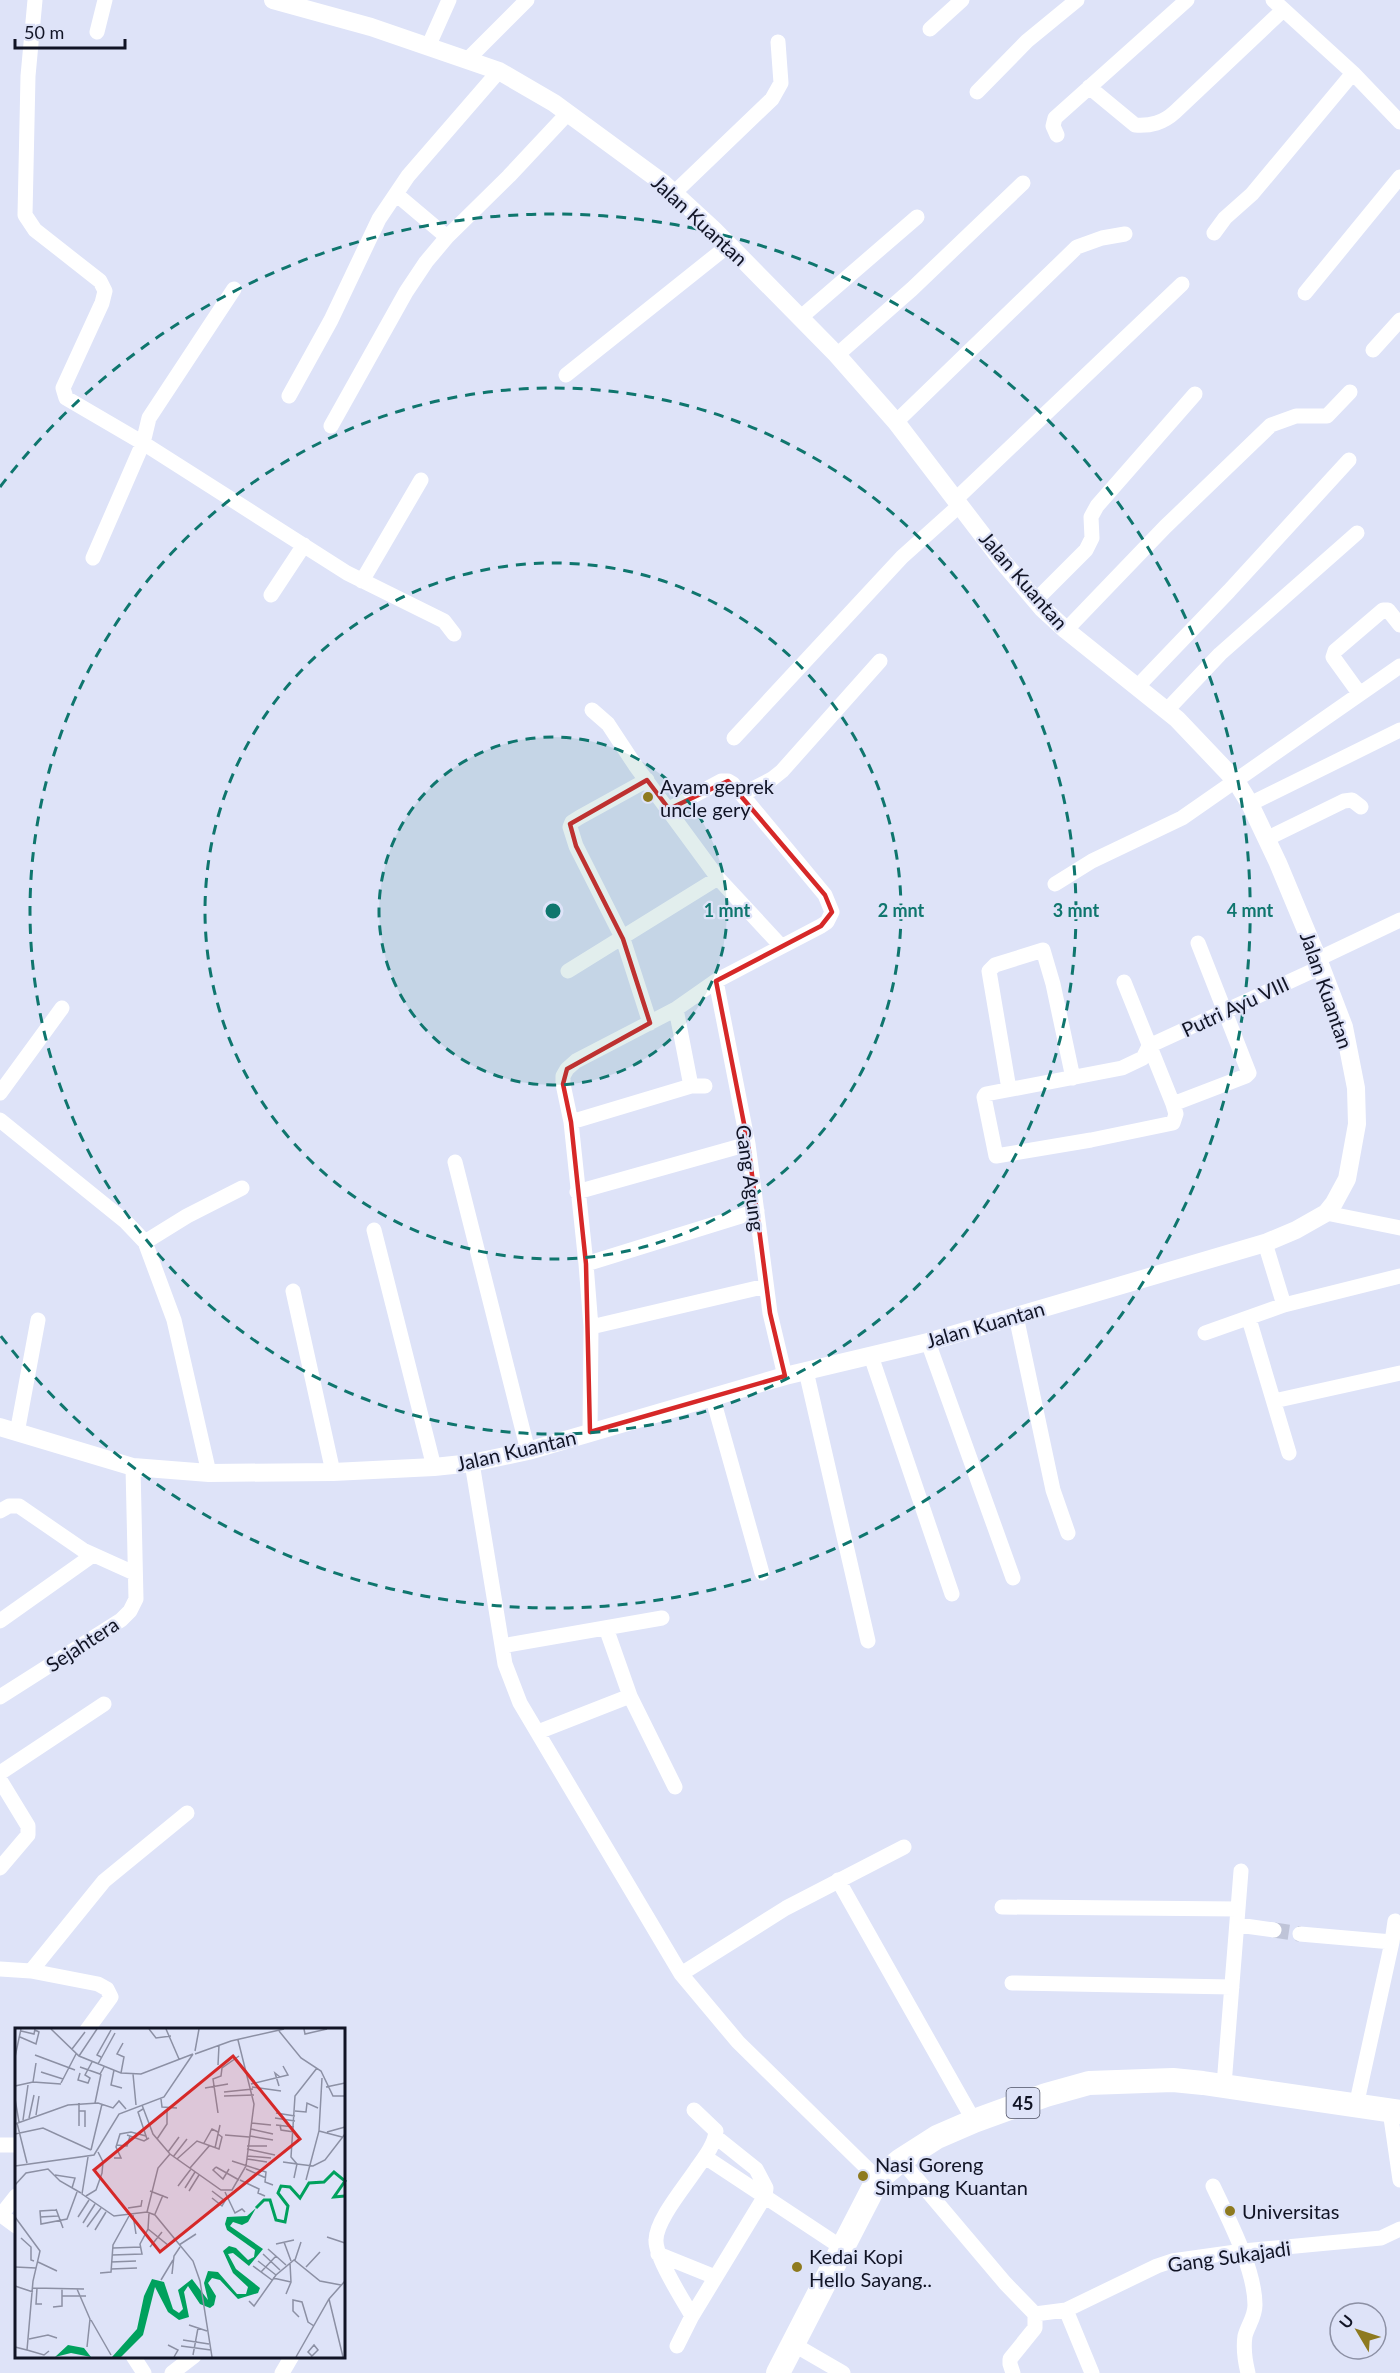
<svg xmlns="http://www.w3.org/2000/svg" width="1400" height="2373" viewBox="0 0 1400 2373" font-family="Lato,sans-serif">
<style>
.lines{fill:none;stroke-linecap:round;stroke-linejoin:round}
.minor-tunnel{stroke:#bfc4d8;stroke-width:15;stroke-dasharray:15 8;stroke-linecap:butt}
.minor{stroke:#fff;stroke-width:15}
.tertiary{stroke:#fff;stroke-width:18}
.trunk{stroke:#fff;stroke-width:24}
.marked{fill:none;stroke:#d62828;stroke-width:4.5;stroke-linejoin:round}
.ring{fill:none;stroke:#0f766e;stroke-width:3;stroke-dasharray:10 8}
.poi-dot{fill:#8e7a1f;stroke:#dee3f8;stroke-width:2}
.labels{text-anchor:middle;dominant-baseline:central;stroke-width:4.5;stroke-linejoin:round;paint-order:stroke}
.shield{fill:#dee3f8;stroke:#4e5264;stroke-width:1.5}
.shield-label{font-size:18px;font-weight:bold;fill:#111425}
.street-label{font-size:20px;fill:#111425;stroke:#dee3f8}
.poi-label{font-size:20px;fill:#111425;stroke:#dee3f8;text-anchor:start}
.inset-river{fill:none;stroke:#00a15d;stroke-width:3}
.inset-road{fill:none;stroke:#8c90a4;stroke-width:1.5}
.view{fill:#d62828;fill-opacity:0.15;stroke:#d62828;stroke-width:3}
.inset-edge{fill:none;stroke:#111425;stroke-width:3}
.centre{fill:#0f766e;stroke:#dee3f8;stroke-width:3}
.ring-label{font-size:18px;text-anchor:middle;font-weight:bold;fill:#0f766e;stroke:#dee3f8;stroke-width:4.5;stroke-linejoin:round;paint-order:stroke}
</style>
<rect width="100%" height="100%" fill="#dee3f8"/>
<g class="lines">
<path class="minor-tunnel" d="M1274 1930 1300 1934"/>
<path class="minor" d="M35 0 28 76 25 215 35 230 100 281 105 291 102 303 63 388 66 398 143 443 347 573 444 621 454 634
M1273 0 1353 73 1400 122
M930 29 962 0
M97 32 105 0
M428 47 449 0
M468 59 527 0
M1089 87 1135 125C1151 126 1163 123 1175 112L1283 10
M977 92 1027 41 1077 0
M1057 135 1053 126 1055 118 1187 0
M674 193 772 99 781 83 778 42
M396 194 447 237
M1214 233 1225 218 1252 194 1353 73
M1305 293 1400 177
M800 318 917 217
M1373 350 1400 320
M837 355 912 289 1023 183
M566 375 729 245
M289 396 331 320 379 219 408 176 499 71
M896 422 1077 247 1102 238 1125 234
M331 426 406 292 426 262 447 237 509 176 568 113
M956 499 1182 284
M93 558 143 443 149 418 234 289
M362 581 421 480
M271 595 304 545
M1036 600 1086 550 1092 538 1091 517 1097 506 1195 394
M1066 630 1165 527 1271 425 1296 416H1327L1350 392
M1138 686 1229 591 1349 460
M1359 693 1333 657 1335 651 1383 610H1388L1400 625
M592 710 608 724 635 765 718 878 781 946
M1167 710 1220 654 1357 533
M734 738 902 557 960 505
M647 780 580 817 572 822 570 827 576 846 623 939 650 1023
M743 794 772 779 782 771 880 661
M1250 804 1400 730
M1266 839 1344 801 1352 800 1361 807
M1055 884 1092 861 1182 818 1400 666
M1318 959 1400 920
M568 971 718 878
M716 981 748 1144 770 1313 785 1376
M1124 982 1173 1104 1176 1114 1173 1123 1091 1140 996 1156 984 1097 986 1094 1122 1068 1143 1058 1149 1046
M676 1009 691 1086
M1149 1046 1321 967
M1009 1089 989 971 995 965 1043 950 1053 984 1073 1078
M0 1093 62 1008
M1173 1104 1246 1076 1249 1073 1198 943
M0 1120 126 1222 145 1242 174 1320 209 1473
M571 1122 691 1086H705
M455 1162 528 1451
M577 1192 748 1144
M1326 1213 1400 1228
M374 1230 434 1467
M145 1242 187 1216 242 1188
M1265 1243 1284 1305
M586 1264 757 1211
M293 1291 333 1472
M1016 1316 1053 1490 1068 1533
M1249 1319 1289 1453
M591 1327 766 1286
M1205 1333 1284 1305 1400 1276
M928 1342 1013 1578
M871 1356 952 1594
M806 1371 868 1641
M713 1399 762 1573
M1274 1401 1400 1373
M590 1432 591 1327 586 1264 571 1122 563 1084V1076L567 1069 576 1061 676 1009 716 981 821 926 827 922 832 912 825 895 733 784 728 781H721L669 809
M17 1433 38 1320
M472 1463 505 1664 520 1703 681 1974 738 2042 878 2179
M0 1511 9 1506H19L83 1550 134 1573
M0 1621 93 1555
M606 1628 630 1696 675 1787
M502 1646 662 1618
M0 1697 121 1620 130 1611 136 1599 133 1467
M538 1732 630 1696
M0 1773 104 1704
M0 1780 28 1826V1835L0 1868
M838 1880 974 2121
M1002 1907 1238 1909
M1238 1925 1274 1930
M1300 1934 1392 1942
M0 1969 31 1971 98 1984 107 1989 111 1997 87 2030
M31 1971 104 1881 187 1813
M681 1974 786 1908 904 1847
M1012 1983 1232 1987
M1224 2085 1241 1871
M1356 2106 1392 1942 1395 1921
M1390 2111 1400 2180
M0 2145H16
M705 2157 841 2247
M901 2160 1005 2283 1035 2314 1066 2310 1157 2266 1172 2261 1243 2251 1381 2238 1400 2229
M1213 2186C1228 2218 1255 2269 1255 2305 1255 2317 1248 2325 1245 2336 1243 2349 1245 2361 1248 2373
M0 2214 16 2226
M2 2214 16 2196
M658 2254 715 2277
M1066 2310 1092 2373
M692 2316C683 2300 655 2257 656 2240 656 2220 686 2185 697 2168 705 2157 715 2144 716 2131L694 2110
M793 2344 843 2373
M677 2346 692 2316 765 2196 766 2188 756 2169 716 2137
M133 2356 144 2373
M172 2373 194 2356
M282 2373 292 2356
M1013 2373 1010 2364V2359L1035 2328V2314"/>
<path class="tertiary" d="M0 1427 133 1467 209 1473 333 1472 434 1467 472 1463 528 1451 785 1376 928 1342 1265 1243 1296 1230 1326 1213 1334 1203 1347 1179 1357 1124 1356 1088 1344 1027 1318 959 1278 863 1250 804 1236 781 1177 719 1066 630 1042 608 1003 562 896 422 837 355 713 229 663 183 554 103 499 71 371 27 273 0"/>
<path class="trunk" d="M778 2373 878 2179 901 2160 937 2137 974 2121 1046 2095 1089 2083 1173 2080 1203 2083 1400 2112"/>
</g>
<path class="marked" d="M647 780 669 809 728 781 825 895 832 912 821 926 716 981 748 1144 770 1313 785 1376 590 1432 586 1264 571 1122 563 1084 567 1069 650 1023 623 939 576 846 570 824Z"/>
<circle cx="553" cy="911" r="174" fill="#0f766e" fill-opacity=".12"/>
<g class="ring">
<circle cx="553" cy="911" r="174"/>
<circle cx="553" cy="911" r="348"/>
<circle cx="553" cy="911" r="523"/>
<path d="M0 487A697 697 0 1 1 0 1335"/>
</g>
<g class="poi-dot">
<circle cx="648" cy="797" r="6"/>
<circle cx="863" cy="2176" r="6"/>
<circle cx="1230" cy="2211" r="6"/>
<circle cx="797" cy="2267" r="6"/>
</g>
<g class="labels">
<rect class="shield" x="1006.5" y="2088" width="33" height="30" rx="4.5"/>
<g class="shield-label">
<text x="1023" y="2103">45</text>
</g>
<g class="street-label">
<text transform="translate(700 220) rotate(43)">Jalan Kuantan</text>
<text transform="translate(1024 580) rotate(49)">Jalan Kuantan</text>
<text transform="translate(1327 990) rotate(71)">Jalan Kuantan</text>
<text transform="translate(1235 1006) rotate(-25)">Putri Ayu VIII</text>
<text transform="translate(751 1178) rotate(82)">Gang Agung</text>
<text transform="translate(985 1324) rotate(-16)">Jalan Kuantan</text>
<text transform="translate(516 1450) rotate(-13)">Jalan Kuantan</text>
<text transform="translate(82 1644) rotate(-33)">Sejahtera</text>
<text transform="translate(1229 2256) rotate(-8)">Gang Sukajadi</text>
</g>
<g class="poi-label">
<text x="660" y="786">Ayam geprek<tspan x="660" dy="23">uncle gery</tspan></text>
<text x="875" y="2164">Nasi Goreng<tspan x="875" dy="23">Simpang Kuantan</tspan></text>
<text x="1242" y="2211">Universitas</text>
<text x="809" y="2256">Kedai Kopi<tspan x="809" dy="23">Hello Sayang..</tspan></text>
</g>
</g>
<g transform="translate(15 2028)">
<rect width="330" height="330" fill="#dee3f8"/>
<path d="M241 180 233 194 227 197 218 194 215 198 248 221 234 238 218 225 213 226 221 241 245 260 243 265 223 271 205 252 197 250 193 255 201 268 199 277 195 280 185 276 173 258 169 264 174 289 164 292 153 284 140 259 128 307 106 329H97L122 301 129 268 137 251 149 254 158 281 164 285 168 281 163 262 177 251 193 272 189 255 193 243 203 244 222 266H231L233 259 218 245 208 223 214 218 221 220 233 232 239 229 240 222 212 202 210 196 212 189 232 188ZM53 317 69 320 76 329 56 325 40 329Z" fill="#00a15d"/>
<path class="inset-river" d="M241 180 249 172H255L261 192 270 194 273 178 263 165 266 158 275 159 285 170 294 155 309 154 319 144 330 153 319 169 330 168"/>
<path class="inset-road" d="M36 1 64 28 106 45 126 46 178 26M134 1 141 10 156 8M151 1 164 31M289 1 290 6 312 1M6 3 19 6 20 1M264 3 286 30 306 43 318 68H330M5 9 21 16 24 4 20 2M57 21 70 4M180 23 184 1M180 26 216 13 269 1M20 27 60 42M64 28 82 1M0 29 6 1M86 29 82 27 96 2M83 36 100 5M203 37 204 17M65 39 85 46 89 39M302 40 280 68 276 129 282 136 298 138 310 132 330 106M99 42 96 57 107 60M26 44 48 51M65 45 63 52 73 55 75 50 70 47 77 34M106 45 109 29 102 26 108 15M118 46 121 77M18 54 21 35M46 55 61 26M236 56 273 47 268 38M0 58 18 54 46 56M264 58 260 45 265 49M237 59 266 63M311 59 330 55M190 60 213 56M209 64 238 61M209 68 239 67M0 71 4 94M146 71 147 79 162 80M64 75V98M80 75 86 46M127 77 138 106 155 126 206 162H217L231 138 239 76 223 12M128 81 123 84 132 111M64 83H70V99M280 83 291 84 292 75 303 80M203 85 198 51 206 48 207 40 224 28M261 85 280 88M21 87 24 68M14 90 19 67M260 90 280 93M8 92 13 57M2 95 12 135M237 95 256 97M0 96 53 77 83 75 98 80 104 73 111 81M261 97 279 99M265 97 266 102 279 104M236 101 258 106M304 103 327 109M312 104 330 99M0 106 28 100 76 122M112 107 129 113 134 110M210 107 234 109M235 108 258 112M142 111 152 96V81M189 115 197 101 203 104M101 117 112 118 115 108M232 118H252M200 120 205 97M232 121 260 127M76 122 87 76M153 124 164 109M232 128 256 130M73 129 67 166 99 188 132 184 140 187 178 233 185 253 197 329M158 129 172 111M99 130H106L101 119 105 106 116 104 131 108M162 131 182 113 204 121 207 109 203 106M232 131 252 134M217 133 251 144 250 154 258 157M268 134 282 136 279 150M0 138 79 127 104 86 149 69 178 26M201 139 198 142 208 151 214 141M201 139 224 152M175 140 195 117M231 141 251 150M40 147 60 150 57 160M225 152 244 161 243 165 250 168M291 152 304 103 307 50M0 157 11 145 33 141 45 153 66 165M163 158 176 141M170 160 180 144M135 163 153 170M174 163 184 147M210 164 220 185 227 181 230 184M71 168 81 162 87 145 88 134 83 124M197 170 207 178 210 173 197 163M113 180 126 178 127 172M41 181 48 200M41 182 25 183 26 196 52 191 62 164M132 184 143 140 155 126M140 186 148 167M118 187 121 206M0 189 25 223 18 253 12 322 0 319M25 189 43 188M63 189 74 172M68 195 80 176M72 199 86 180M133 201 153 217 160 212M80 202 91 184M312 209 330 215M6 210 16 219V232L19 233M269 214 276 233M261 216 279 212M164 217 181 206M135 219 147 204M98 220 126 219M253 221 271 237M248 226 265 242M97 227 127 226 125 216 133 201 134 185M280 232 286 214M243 233 261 247M23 234 42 243M96 234 121 233M238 238 257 252M0 239 21 240M291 239 305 224M96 241 122 240M246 244 261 228M85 245 96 244 98 217 114 188M157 246 159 228 165 219M258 250 276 254M146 252 158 232M0 258 18 264M18 260 69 261M22 260 21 276H27M62 261 75 291 72 319M271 266 276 254 275 235M47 268H71M314 271 328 329M234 273 239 278 261 247 279 232 305 253 326 257M38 279 47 278V261M284 289 278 283V272L287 274 293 294 299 298M76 292 96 327M174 297 192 303M14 311 33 307 42 310M168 312 194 316M153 317 163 322 159 329M166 318 196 322M12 322 29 327 34 323M178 327 183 300M281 329 314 271 330 253M296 329 303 322 299 317 293 324 297 328"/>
<path class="view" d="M218 28 285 111 145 224 79 142Z"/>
<rect width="330" height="330" class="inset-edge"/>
</g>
<circle cx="553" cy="911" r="9" class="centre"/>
<g class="ring-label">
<text x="727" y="917">1 mnt</text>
<text x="901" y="917">2 mnt</text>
<text x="1076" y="917">3 mnt</text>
<text x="1250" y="917">4 mnt</text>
</g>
<g transform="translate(1358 2331) rotate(309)"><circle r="28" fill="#dee3f8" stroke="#8c90a4" stroke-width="1.5"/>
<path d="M0-4.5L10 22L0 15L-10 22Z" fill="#8e7a1f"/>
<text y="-9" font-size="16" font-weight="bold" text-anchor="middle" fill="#111425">U</text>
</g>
<path d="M15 39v9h110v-9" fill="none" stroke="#111425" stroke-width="3"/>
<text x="24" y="39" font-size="18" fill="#111425" stroke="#dee3f8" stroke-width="4.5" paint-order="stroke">50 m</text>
</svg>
